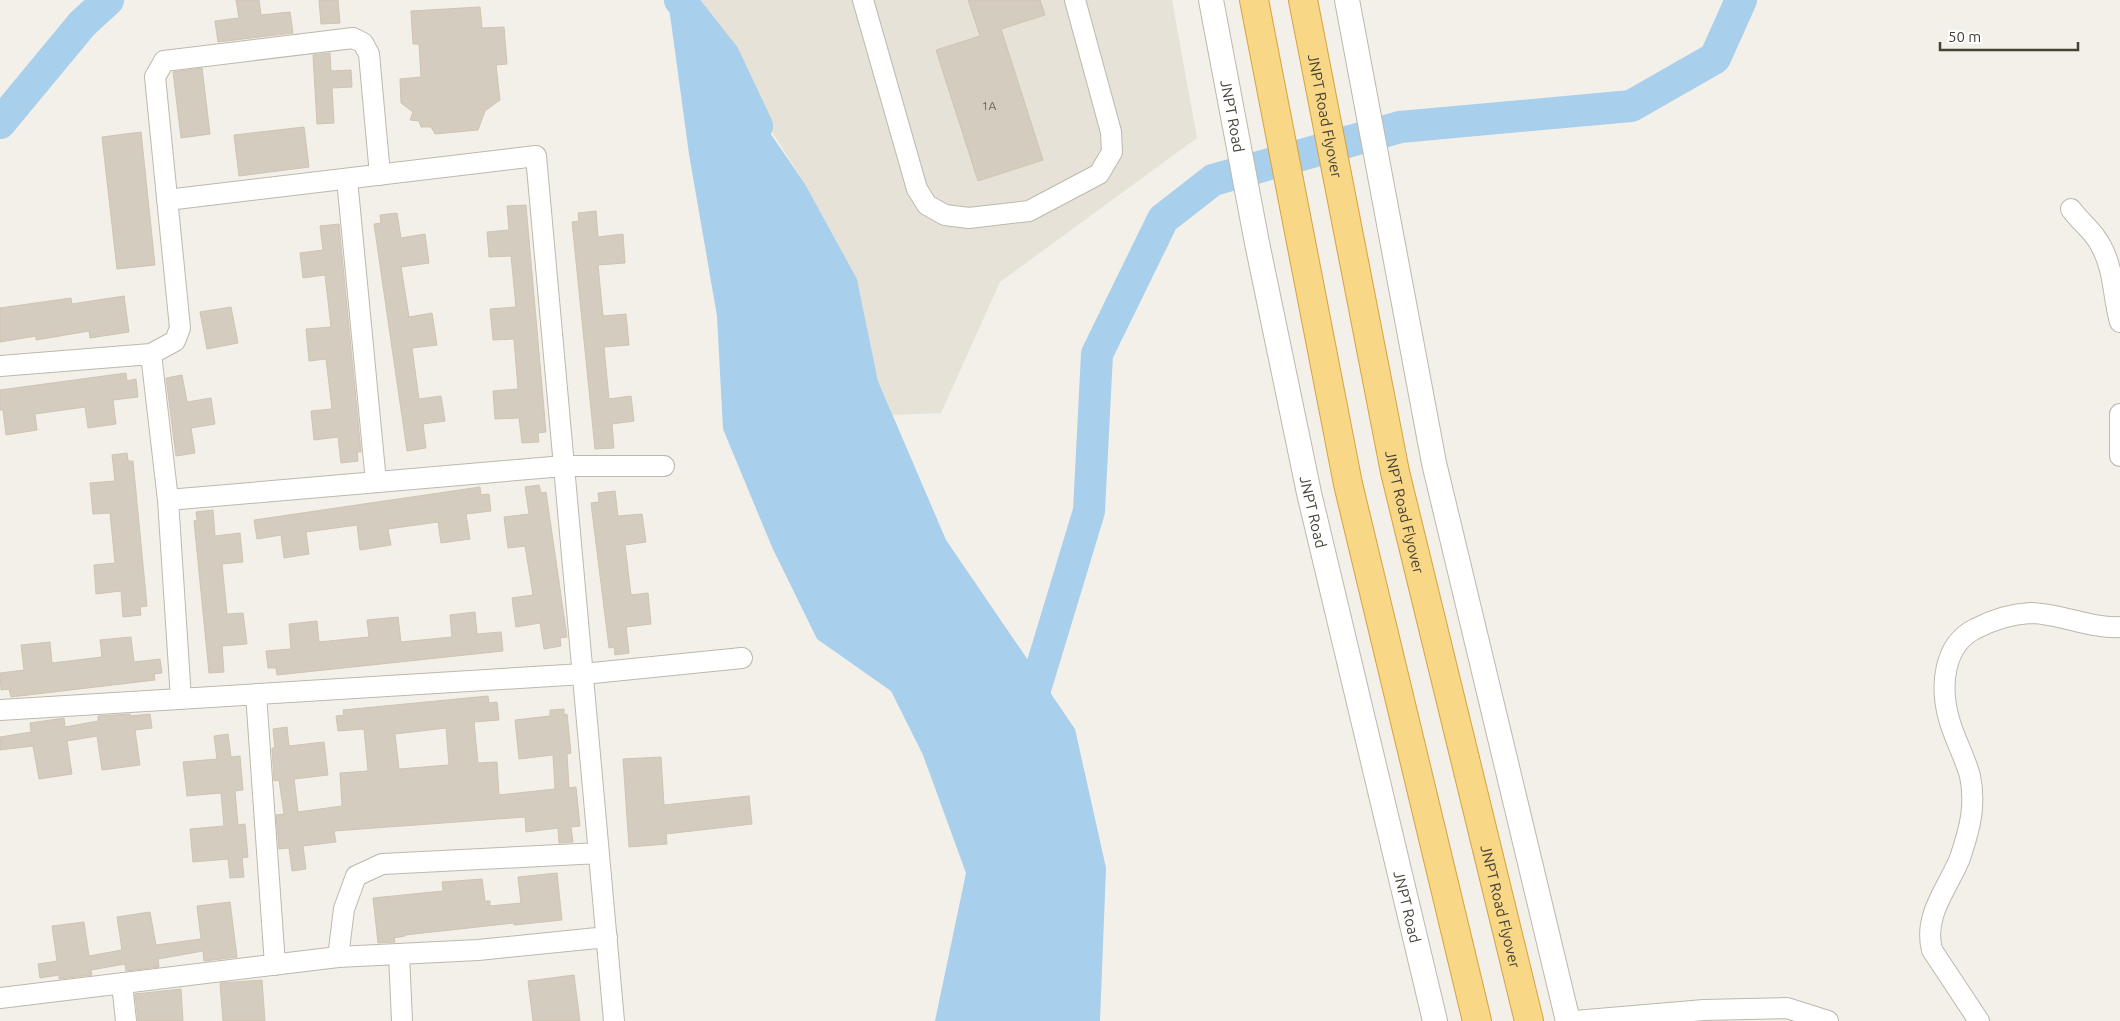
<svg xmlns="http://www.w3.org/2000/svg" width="2120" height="1021" viewBox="0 0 2120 1021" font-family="Ubuntu,sans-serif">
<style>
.residential{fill:#e7e2d7}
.water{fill:#a8cfec}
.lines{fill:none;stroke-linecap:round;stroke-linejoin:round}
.river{stroke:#a8cfec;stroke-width:32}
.building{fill:#d4ccbf;stroke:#cfc4b2;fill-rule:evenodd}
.minor-casing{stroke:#beb8ac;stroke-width:22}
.tertiary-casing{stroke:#beb8ac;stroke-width:26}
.trunk-casing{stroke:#d5a241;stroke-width:30}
.minor{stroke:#fff;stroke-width:20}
.tertiary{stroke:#fff;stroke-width:24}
.trunk{stroke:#f8d786;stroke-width:28}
.labels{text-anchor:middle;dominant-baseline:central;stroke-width:4;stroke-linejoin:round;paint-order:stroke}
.number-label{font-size:12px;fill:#6a6459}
.street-label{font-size:15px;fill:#464137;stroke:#fff}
</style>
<rect width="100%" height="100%" fill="#f3f0e9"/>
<path class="residential" d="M680 0H1172L1197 138 1000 282 941 413 893 415 878 381 857 279 805 184 724 56Z"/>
<path class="water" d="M668 0H679L805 184 857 279 878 381 946 540 1075 729 1106 868 1100 1021H935L966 873 923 755 891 691 817 639 772 547 723 429 717 316 689 154Z"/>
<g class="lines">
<path class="river" d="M680 0 724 56 757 126
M0 123 82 24 108 0
M1026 719 1089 511 1097 354 1163 219 1213 180 1400 127 1631 106 1715 58 1741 0"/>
</g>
<path class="building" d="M236 0H259L261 15 290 12 293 33 218 42 215 21 239 18Z
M319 0H338L340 23 321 24Z
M968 0H1040L1045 15 1001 29 1043 160 978 181 936 50 980 36Z
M480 7 482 28 504 27 507 64 496 65 500 100 485 111 478 130 435 134 431 127H421L419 121 410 120 413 112 401 103 400 79 421 77 419 44H413L411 11Z
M330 53 331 71 351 70 352 87 332 88 334 123 317 124 313 55Z
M202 68 210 134 181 138 173 72Z
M304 127 309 167 239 176 234 135Z
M141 132 155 265 117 269 102 137Z
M526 205 546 432 538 433 539 442 522 443 519 418 495 419 493 391 518 389 514 339 493 340 490 309 516 307 511 256 489 257 487 232 509 230 507 206Z
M596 211 598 237 623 234 625 263 598 265 603 316 626 314 629 345 604 347 609 399 631 396 634 421 612 424 614 448 595 449 572 222 579 221 578 213Z
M397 213 401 238 425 234 429 263 401 267 409 317 432 313 437 345 412 348 419 399 441 396 445 421 423 424 426 448 407 451 374 224 381 223 380 215Z
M339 224 361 452H357L358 461 341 463 338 437 314 440 311 411 332 409 326 359 309 361 306 329 331 327 325 275 303 278 300 253 323 250 320 226Z
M124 296 129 332 90 338 89 331 36 340V336L0 342V308L71 298 72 304Z
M231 307 238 343 207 349 200 312Z
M126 373 127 381 136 379 138 397 113 400 116 424 88 428 85 407 35 414 37 430 6 435 3 410H0V390Z
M182 375 187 402 211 398 215 424 191 428 195 453 176 456 166 378Z
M127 453 128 461H133L147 606 140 607 141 615 123 617 121 591 96 594 94 565 115 563 110 513 93 514 90 483 115 481 112 455Z
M539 485 541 493 546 492 567 637 560 638 561 646 544 649 540 623 516 627 512 598 533 595 525 546 508 548 504 517 529 514 525 487Z
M480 487 481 495 489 494 491 511 466 514 470 539 441 543 438 522 388 529 391 545 360 550 357 525 306 532 309 554 284 558 281 535 257 539 254 520Z
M615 491 618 516 642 514 646 542 625 545 631 595 648 593 651 624 626 627 629 653 615 655 614 647 609 648 591 503 599 502 598 493Z
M213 510 215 536 240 533 243 562 222 564 227 614 243 613 247 644 222 646 224 672 209 673 194 521 197 520 196 512Z
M475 612 477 634 501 632 503 651 277 675 276 668H268L266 651 291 649 289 624 317 621 319 642 369 637 367 620 398 617 401 642 452 637 450 615Z
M131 637 134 662 160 659 162 673 154 674 155 680 11 697 9 689 1 690 0 673 24 670 21 645 50 642 52 663 102 657 100 640Z
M488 696 489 703 497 702 499 720 474 722 478 763 497 762 499 795 555 789 553 755 519 759 515 720 550 716V710L564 709V715L567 714 571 753 567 754 569 788 576 787 580 826 571 827 573 842 559 843 558 828 526 832 525 817 334 831 336 842 303 846 306 869 292 871 289 848 279 849 276 815 284 814 279 780 274 781 272 748H275L273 729 287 727 289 746 324 742 328 775 294 779 298 812 342 806 340 773 368 771 364 729 338 731 336 716 344 715 343 710ZM446 728 449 765 399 769 395 734Z
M130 714 131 716 150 714 152 728 135 730 140 765 102 770 97 736 67 741 72 774 39 779 33 746 0 750V737L31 732 30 723 64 718 65 727 98 721V716Z
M228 734 231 757 240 756 243 790 235 791 238 825 245 824 248 857 242 858 244 877 230 878 228 859 193 862 190 829 224 826 221 793 187 796 183 762 217 759 214 736Z
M661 757 664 805 749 796 752 824 666 834 667 844 629 847 623 759Z
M557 873 562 920 514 925V923L405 935V936L394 938 395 942 378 943 373 898 443 891 442 882 482 879 485 901H490V906L521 903 518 877Z
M230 902 237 957 204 961 203 951 158 959 159 967 126 971 125 964 91 970 92 975 59 979V975L40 978 38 964 57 961 52 926 84 922 89 956 122 950 117 917 150 912 156 945 201 939 197 906Z
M574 975 580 1021H533L528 981Z
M262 980 265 1021H223L220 983Z
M181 989 183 1021H138L135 994Z"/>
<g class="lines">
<defs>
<path id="minor" d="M863 0 917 189 927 205 945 215 969 218 1029 211 1099 174 1112 152 1111 132 1075 0
M347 179 376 482
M167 200 536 156 614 1021
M2071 209C2080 222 2094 231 2101 246 2114 269 2113 297 2120 322
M151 354 168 500 181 699
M0 366 151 354 175 341 180 328 155 77 164 61 353 38 363 43 369 54 380 175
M2120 414V456
M168 500 564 466H664
M256 694 275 965
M0 710 583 674 742 658
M399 954 402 1021
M338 957 478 950 607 937
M122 983 126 1021
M0 998 338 957 344 909 356 876 382 864 599 853
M1575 1021 1704 1010 1787 1008 1828 1021
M1979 1021 1932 950C1923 915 1948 888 1960 858 1964 846 1969 830 1971 817 1973 803 1973 790 1970 776 1965 757 1954 738 1949 719 1940 687 1943 645 1975 629 1992 620 2011 614 2030 613 2058 613 2092 629 2120 627"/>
<g id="tertiary">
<path id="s1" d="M1211 0 1257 243 1309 493 1435 1021"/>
<path d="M1347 0 1434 463 1568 1021"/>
</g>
<g id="trunk">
<path d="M1254 0 1348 484 1477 1021"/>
<path id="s2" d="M1303 0 1395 472 1529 1021"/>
</g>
</defs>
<use href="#minor" class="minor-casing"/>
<use href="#tertiary" class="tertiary-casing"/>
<use href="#trunk" class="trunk-casing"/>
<use href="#minor" class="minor"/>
<use href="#tertiary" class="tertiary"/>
<use href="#trunk" class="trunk"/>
</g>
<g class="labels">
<g class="number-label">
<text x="989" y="105">1A</text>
</g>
<g class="street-label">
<text stroke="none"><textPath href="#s1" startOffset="118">JNPT Road</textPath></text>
<text stroke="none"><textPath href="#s2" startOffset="118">JNPT Road Flyover</textPath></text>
<text stroke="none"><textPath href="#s1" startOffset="522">JNPT Road</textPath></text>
<text stroke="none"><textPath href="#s2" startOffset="522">JNPT Road Flyover</textPath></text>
<text stroke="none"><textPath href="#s1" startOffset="928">JNPT Road</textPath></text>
<text stroke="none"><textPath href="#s2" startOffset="928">JNPT Road Flyover</textPath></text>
</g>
</g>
<path d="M1940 42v8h138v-8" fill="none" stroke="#464137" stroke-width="2.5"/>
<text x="1948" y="42" font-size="15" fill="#464137" stroke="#ffffff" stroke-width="4" paint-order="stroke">50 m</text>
</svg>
